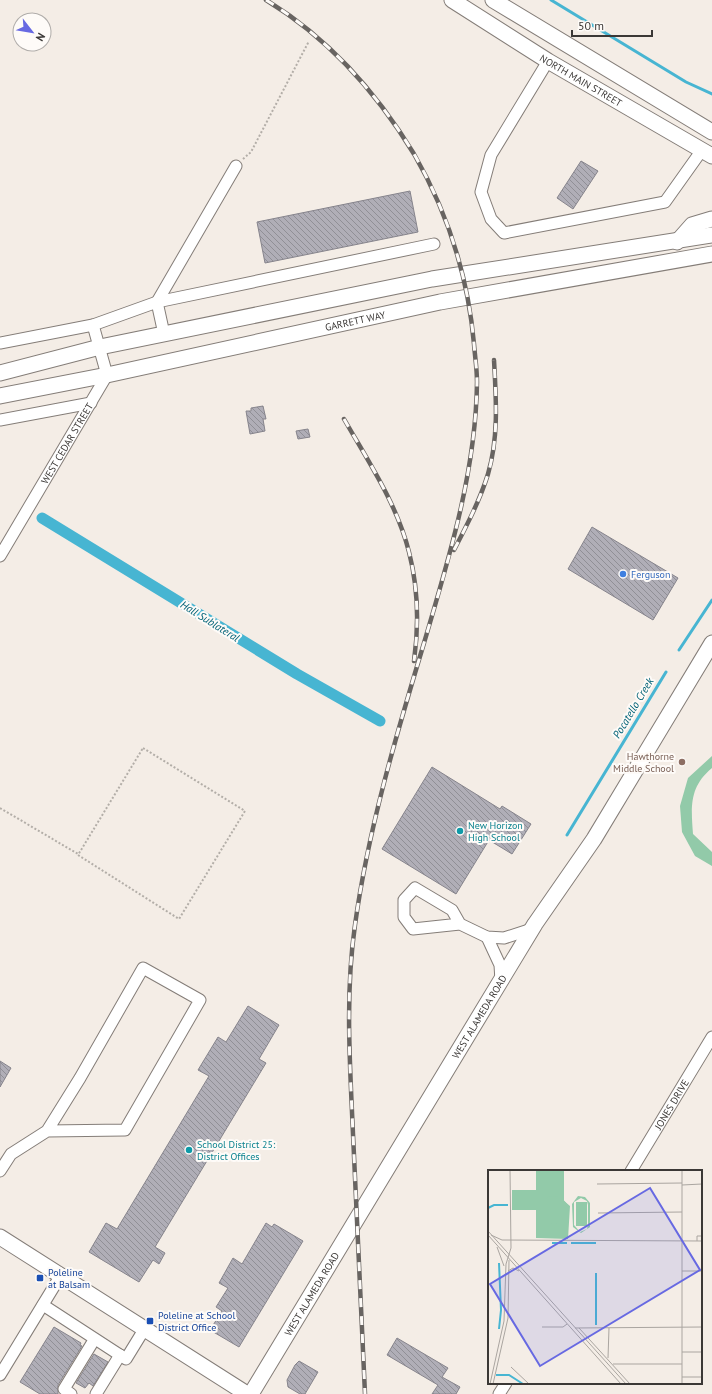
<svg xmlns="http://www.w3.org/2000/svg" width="712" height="1394" viewBox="0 0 712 1394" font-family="'PT Sans',sans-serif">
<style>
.garden{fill:#92caa9}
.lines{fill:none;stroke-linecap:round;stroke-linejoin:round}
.stream{stroke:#47b5d2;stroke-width:3}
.canal{stroke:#47b5d2;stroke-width:11}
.building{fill:url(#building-back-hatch);stroke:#86848c}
.minor-casing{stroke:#847d78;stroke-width:13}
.major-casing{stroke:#847d78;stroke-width:17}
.path{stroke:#b3aea8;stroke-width:2;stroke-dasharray:2 2;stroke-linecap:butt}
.minor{stroke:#fff;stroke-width:11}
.major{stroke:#fff;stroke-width:15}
.rail-casing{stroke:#686461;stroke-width:4.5}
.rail{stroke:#fefbf8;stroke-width:3;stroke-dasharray:9;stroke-linecap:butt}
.shop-dot{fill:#3f7fe0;stroke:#fefbf8;stroke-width:1.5}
.education-dot{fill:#8d6e63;stroke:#fefbf8;stroke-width:1.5}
.culture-dot{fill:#0f9aa8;stroke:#fefbf8;stroke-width:1.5}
.transit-dot{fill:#1a4fb4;stroke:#fefbf8;stroke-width:1.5}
.labels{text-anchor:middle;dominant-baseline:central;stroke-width:4;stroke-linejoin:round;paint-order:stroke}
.street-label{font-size:10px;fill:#3b3836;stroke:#fefbf8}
.shop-label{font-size:10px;fill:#366cbe;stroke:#fefbf8;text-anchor:start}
.education-label{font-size:10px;fill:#785e54;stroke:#fefbf8;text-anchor:end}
.culture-label{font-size:10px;fill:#0d838f;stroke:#fefbf8;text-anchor:start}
.transit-label{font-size:10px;fill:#164399;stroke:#fefbf8;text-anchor:start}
.water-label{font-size:11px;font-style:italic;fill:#016276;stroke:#fefbf8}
.inset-river{fill:none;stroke:#47b5d2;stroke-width:2}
.inset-road{fill:none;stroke:#aaa5a0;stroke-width:1}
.view{fill:#6769e2;fill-opacity:0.15;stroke:#6769e2;stroke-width:2}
.inset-edge{fill:none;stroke:#3b3836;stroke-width:2}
</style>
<defs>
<pattern id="building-back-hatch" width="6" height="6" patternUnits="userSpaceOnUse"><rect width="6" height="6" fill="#b0aeb7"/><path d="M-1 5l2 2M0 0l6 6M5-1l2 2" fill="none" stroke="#908f96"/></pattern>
</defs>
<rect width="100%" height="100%" fill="#f4ede6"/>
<path class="garden" d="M712 756V768C689 787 691 807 693 834L712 852V866L695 856 682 832 680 806 688 778Z"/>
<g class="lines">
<path class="stream" d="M551 0 686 82 712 94
M679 650 712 600
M567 835 666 672"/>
<path class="canal" d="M42 518 297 674 380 721"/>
</g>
<path class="building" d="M581 161 598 171 573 209 557 198Z
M410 191 418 232 265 263 257 222Z
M263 406 266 419H263L265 431 250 434 246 411H251V408Z
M308 429 310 437 298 439 296 431Z
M592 527 678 578 653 620 568 569Z
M432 767 500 809 502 806 531 824 512 854 489 840 456 894 382 849Z
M248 1006 279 1025 259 1059 266 1063 155 1247 165 1253 159 1264 153 1260 139 1282 89 1252 106 1223 117 1229 209 1076 198 1070 218 1037 226 1042Z
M0 1061 11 1068 0 1087Z
M266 1223 272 1227 274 1224 303 1241 239 1347 210 1330 222 1311 216 1307 228 1288 219 1283 233 1258 242 1264Z
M54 1327 81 1343 80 1345 82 1346 58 1385V1394H40L20 1382Z
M397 1338 448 1368 442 1377 460 1387 456 1394H432L438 1385 387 1355Z
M94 1354 108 1362 93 1386 89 1383 85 1388 76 1383Z
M299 1361 318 1372 305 1394H300L288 1387 287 1380 295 1365Z"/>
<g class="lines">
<defs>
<g id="minor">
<path d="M548 61 491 155 481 192 491 219 504 233 665 202 702 150"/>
<path d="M164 334 157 302 236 166"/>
<path d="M0 343 93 325 157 302 434 244"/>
<path d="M0 420 91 403"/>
<path id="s1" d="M0 556 107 375 93 325"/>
<path d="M460 924 413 929 404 917V900L415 888 452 910 460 924 487 937 504 938 532 929"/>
<path d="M487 937 500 965 501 981"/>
<path d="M0 1171 11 1154 47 1131 80 1078 143 968 200 1000 125 1130 47 1131"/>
<path id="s2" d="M631 1171 712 1037"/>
<path d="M43 1305 126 1359 145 1328"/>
<path d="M0 1375 61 1275"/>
<path d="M71 1394 64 1389 94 1340"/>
<path d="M96 1394 120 1355"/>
<path d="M499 1394 506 1383"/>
</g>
<g id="major">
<path id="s3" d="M452 0 548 61 712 156"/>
<path d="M493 0 712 132"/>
<path d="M677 242 692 225 712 219"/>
<path d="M0 373 100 347 432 279 712 235"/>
<path id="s4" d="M0 396 107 375 440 302 712 254"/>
<path d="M0 1237 247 1394"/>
<path id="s5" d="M251 1394 535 924 594 839 712 643"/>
</g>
</defs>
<use href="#minor" class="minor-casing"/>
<use href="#major" class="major-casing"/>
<path class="path" d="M243 159 251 152 309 41
M143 748 245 811 179 919 78 855Z
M0 808 78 854"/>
<use href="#minor" class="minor"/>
<use href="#major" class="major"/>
<defs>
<path id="rail" d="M266 0C327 37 377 93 414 154 448 213 468 277 474 344 475 357 477 369 477 382 476 471 449 558 424 643 396 736 368 830 355 925 345 994 350 1065 353 1134 357 1220 361 1307 365 1394
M344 419C368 461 397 504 409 552 418 587 419 625 414 661
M454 550C467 525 480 500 488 474 499 437 496 397 494 360"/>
</defs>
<use href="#rail" class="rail-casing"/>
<use href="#rail" class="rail"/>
</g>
<circle class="shop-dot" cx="623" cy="574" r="4"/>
<circle class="education-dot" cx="682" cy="762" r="4"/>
<g class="culture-dot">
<circle cx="460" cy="831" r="4"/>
<circle cx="189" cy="1150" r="4"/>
</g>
<g class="transit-dot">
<rect x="36" y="1274" width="8" height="8" rx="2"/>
<rect x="146" y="1317" width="8" height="8" rx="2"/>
</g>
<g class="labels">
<g class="street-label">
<text stroke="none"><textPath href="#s3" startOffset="152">NORTH MAIN STREET</textPath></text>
<text stroke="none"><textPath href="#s4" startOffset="363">GARRETT WAY</textPath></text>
<text stroke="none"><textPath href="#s1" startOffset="131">WEST CEDAR STREET</textPath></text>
<text stroke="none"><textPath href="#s5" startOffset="441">WEST ALAMEDA ROAD</textPath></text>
<text stroke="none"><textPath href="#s2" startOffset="78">JONES DRIVE</textPath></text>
<text stroke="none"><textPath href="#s5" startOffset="117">WEST ALAMEDA ROAD</textPath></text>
</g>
<g class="shop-label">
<text x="631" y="574">Ferguson</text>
</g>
<g class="education-label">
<text x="674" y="756">Hawthorne<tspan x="674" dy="12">Middle School</tspan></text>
</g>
<g class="culture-label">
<text x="468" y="825">New Horizon<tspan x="468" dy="12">High School</tspan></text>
<text x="197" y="1144">School District 25:<tspan x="197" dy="12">District Offices</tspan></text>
</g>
<g class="transit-label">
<text x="48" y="1272">Poleline<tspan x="48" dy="12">at Balsam</tspan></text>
<text x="158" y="1315">Poleline at School<tspan x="158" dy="12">District Office</tspan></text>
</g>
<g class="water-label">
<text transform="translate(210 621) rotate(32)">Hall Sublateral</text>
<text transform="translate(633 708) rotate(-59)">Pocatello Creek</text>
</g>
</g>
<g transform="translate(488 1170)">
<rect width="214" height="214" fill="#f4ede6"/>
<path d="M24 20H48V40H24Z" fill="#92caa9"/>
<path d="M48 0H76V31L82 36 80 69 48 68Z" fill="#92caa9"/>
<path d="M59 0H75L74 8H65ZM72 26 81 36V40L68 54H64L51 40V36L60 27ZM90 26 97 27 102 33V57L93 63 85 57 84 34ZM93 28 99 31 100 35V54L99 59 92 62 86 55V32ZM88 32H99V56H88Z" fill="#92caa9" fill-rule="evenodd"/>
<path class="inset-river" d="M0 38 6 35H20M64 73H79M83 73H108M108 155V103M11 159 13 140 11 93M8 205H21L35 214"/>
<path class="inset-road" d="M109 14 194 13M194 15 214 14M110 43 194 42M0 61 138 214M0 65 133 214M3 65 14 70 214 71M209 71V66H214V45M9 77 16 96M0 93V122M20 101 25 98 31 101M194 101H214M54 157H75L79 154M87 158 214 157M91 158 142 214M194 182H214M120 188 121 158M125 194H194M23 197 41 214M194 207H214M2 214 16 151 18 94 23 78 22 0M5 214 20 148 21 90M194 214V0"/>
<path class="view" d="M162 18 212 100 52 196 2 114Z"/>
<rect width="214" height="214" class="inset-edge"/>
</g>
<g transform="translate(32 32) rotate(121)"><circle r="19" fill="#fefbf8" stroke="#b0adaa"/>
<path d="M0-3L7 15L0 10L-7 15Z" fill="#6769e2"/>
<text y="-6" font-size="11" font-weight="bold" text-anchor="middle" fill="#3b3836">N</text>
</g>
<path d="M572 30v6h80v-6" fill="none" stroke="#3b3836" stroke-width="2"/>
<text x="578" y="30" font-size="12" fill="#3b3836" stroke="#fefbf8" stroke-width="3" paint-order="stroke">50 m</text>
</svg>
